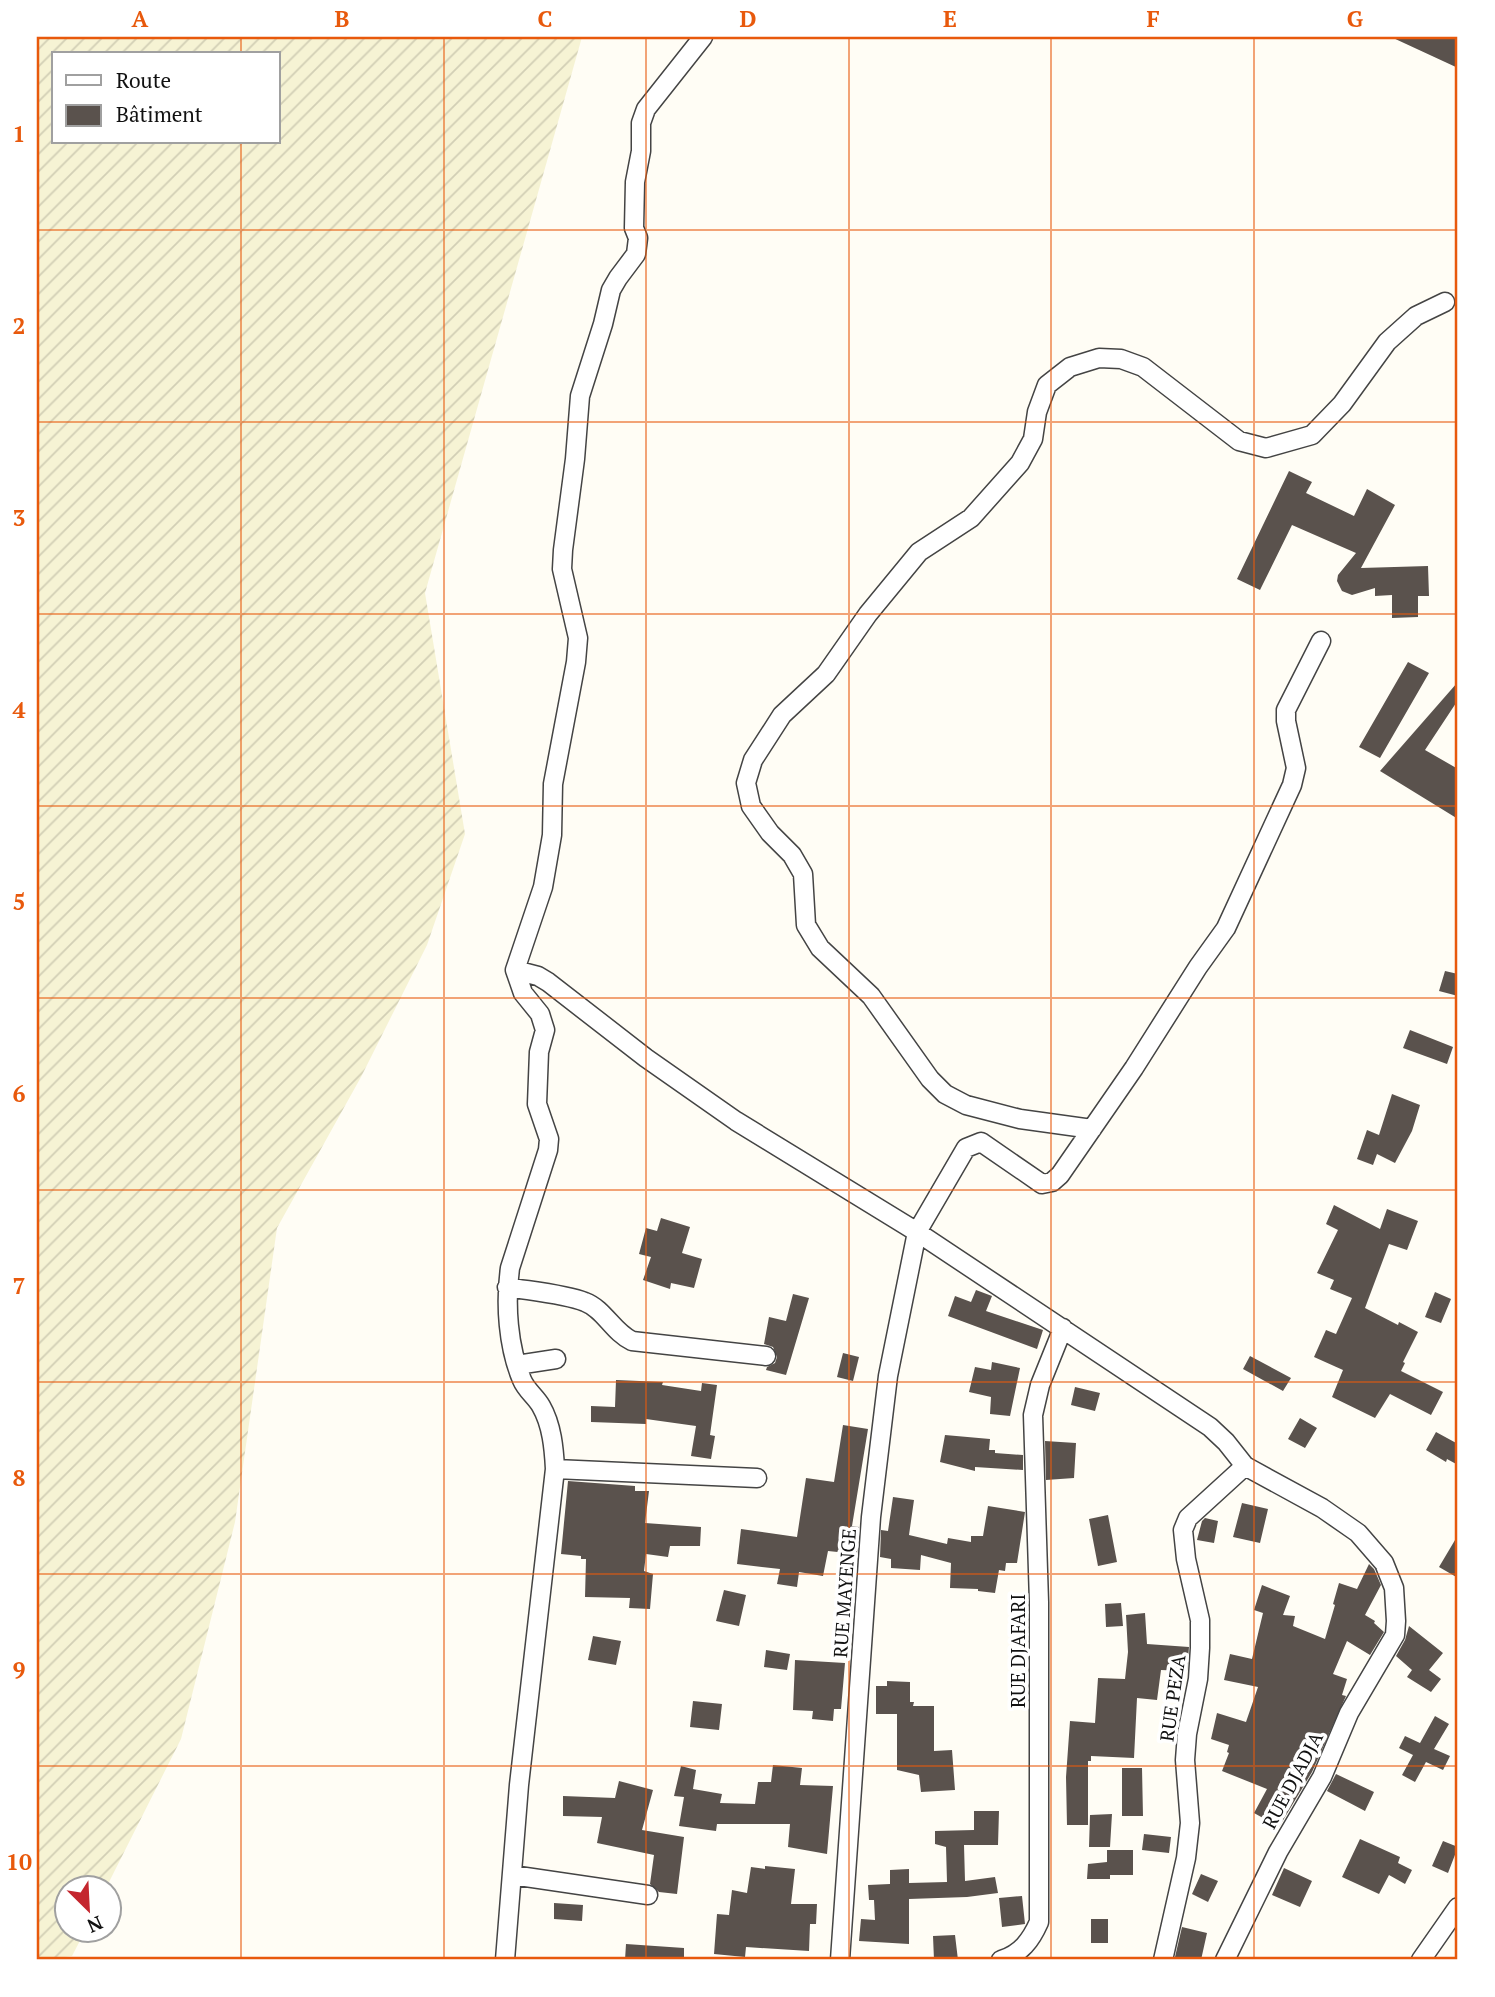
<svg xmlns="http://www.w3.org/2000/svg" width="1495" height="1997" viewBox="0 0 1495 1997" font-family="'PT Serif',serif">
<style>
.farmland{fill:url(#farmland-furrows);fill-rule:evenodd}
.building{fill:#5a524d}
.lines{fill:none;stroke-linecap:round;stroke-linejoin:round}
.minor-casing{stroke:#444;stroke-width:21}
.minor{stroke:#fff;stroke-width:18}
.grid{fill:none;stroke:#e8590c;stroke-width:2;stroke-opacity:0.55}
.labels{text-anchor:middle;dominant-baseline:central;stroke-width:7;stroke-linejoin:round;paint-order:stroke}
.street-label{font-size:19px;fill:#111;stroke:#fff}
.neatline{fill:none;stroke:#e8590c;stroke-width:2.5}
.grid-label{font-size:23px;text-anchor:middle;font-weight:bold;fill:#e8590c}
</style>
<defs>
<pattern id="farmland-furrows" width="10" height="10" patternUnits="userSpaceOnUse" patternTransform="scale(1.75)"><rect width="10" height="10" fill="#f6f3d4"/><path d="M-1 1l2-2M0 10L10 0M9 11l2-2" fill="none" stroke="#d2cfb5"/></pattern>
</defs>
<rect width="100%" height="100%" fill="#fffdf5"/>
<path class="farmland" d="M37 37H582L425 593 465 834 427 945 361 1077 277 1228 235 1522 181 1739 106 1888H66V1930L85 1931 72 1956 43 1960H37ZM54 54H278V142H54Z"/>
<path class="building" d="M1391 37H1458V68Z
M1289 471 1312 482 1306 493 1354 516 1367 489 1395 505 1361 568 1428 566 1429 596H1418V617L1392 618V595L1375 596V588L1352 595 1342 591 1337 581 1338 575 1356 553 1292 525 1260 590 1237 579Z
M1408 662 1429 673 1380 758 1359 747Z
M1457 683 1458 700 1425 750 1458 769V819L1380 771Z
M1445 971 1458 974V996L1439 991Z
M1410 1030 1453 1047 1447 1064 1403 1048Z
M1392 1094 1420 1105 1412 1131 1395 1163 1377 1154 1373 1165 1357 1159 1367 1130 1379 1135Z
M1334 1205 1380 1229 1387 1209 1418 1221 1407 1250 1389 1244 1365 1308 1398 1325 1399 1322 1418 1332 1403 1362 1405 1363 1401 1371 1443 1392 1431 1415 1390 1394 1375 1418 1332 1397 1343 1370 1314 1357 1326 1330 1336 1334 1352 1298 1330 1289 1334 1280 1317 1273 1338 1230 1326 1224Z
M661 1218 690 1227 682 1253 702 1259 694 1288 671 1283 670 1289 643 1280 651 1257 639 1254 646 1228 657 1231Z
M976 1290 992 1296 986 1311 1043 1330 1037 1349 948 1316 955 1296 971 1302Z
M1435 1292 1451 1299 1441 1323 1425 1317Z
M793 1294 809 1298 786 1375 766 1370 767 1367 775 1363 777 1357 773 1347 764 1344 769 1317 786 1321Z
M843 1353 859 1357 853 1381 837 1377Z
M1250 1356 1291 1378 1283 1391 1243 1369Z
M992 1362 1020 1368 1010 1416 990 1414 991 1397 969 1392 975 1367 991 1370Z
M616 1380 663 1382 662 1385 701 1391 702 1383 717 1385 710 1435 715 1436 711 1459 691 1456 696 1426 646 1419V1424L591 1422V1406L615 1407Z
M1075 1387 1100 1393 1095 1411 1071 1405Z
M1300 1418 1317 1428 1305 1448 1288 1439Z
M843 1425 868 1429 852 1526 859 1527 857 1554 828 1551 823 1576 799 1572 797 1587 777 1584 780 1569 737 1564 741 1529 797 1537 806 1478 834 1482Z
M1436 1432 1458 1444V1465L1447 1459 1446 1462 1426 1450Z
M945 1435 990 1439 989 1450H995V1453L1023 1455V1470L975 1467V1471L940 1462Z
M1045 1441 1076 1443 1074 1478 1046 1480Z
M568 1481 635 1486V1491H649L645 1523 701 1527 700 1546H670L668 1557 646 1554 644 1571 653 1574 650 1609 629 1608 630 1598 585 1597 586 1559H581V1556L561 1554Z
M893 1497 914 1500 909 1535 947 1544 948 1538 971 1542V1536H983L988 1506 1025 1512 1017 1563H1006L1005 1571 999 1570 995 1593 978 1591V1589L950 1588 951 1563 921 1555 920 1570 891 1568V1559L880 1557 881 1530 888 1531Z
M1242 1503 1268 1509 1260 1543 1233 1537Z
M1108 1515 1117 1562 1098 1566 1089 1519Z
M1205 1518 1218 1521 1214 1543 1197 1540 1202 1521Z
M1458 1535V1578L1439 1567Z
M1369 1564 1374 1569 1381 1585 1365 1615 1375 1621 1374 1623 1384 1632 1370 1655 1347 1641 1333 1674 1347 1679 1342 1695 1346 1696 1312 1772 1279 1827 1254 1813 1267 1789 1222 1771 1229 1753 1227 1752 1229 1745 1211 1739 1217 1713 1246 1722 1258 1687 1224 1680 1230 1654 1252 1659 1263 1613 1254 1610 1262 1585 1290 1596 1283 1615 1295 1616 1293 1626 1325 1639 1335 1605 1333 1604 1339 1583 1357 1589Z
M724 1590 746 1595 739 1626 716 1621Z
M1121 1603 1123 1626 1106 1627 1105 1604Z
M1145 1613 1147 1644 1189 1647 1187 1671 1161 1670 1157 1700 1137 1698 1134 1758 1091 1756V1761H1088V1825H1067L1066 1777 1070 1721 1095 1723 1098 1678 1125 1679 1128 1652 1126 1615Z
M1409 1626 1443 1653 1429 1670 1441 1679 1431 1692 1407 1677 1412 1670 1396 1656 1405 1640Z
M593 1636 621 1641 616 1665 588 1660Z
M766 1650 790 1654 787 1670 764 1667Z
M795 1660 845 1663 841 1709H834L833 1721 812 1719 813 1711 793 1710Z
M887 1681 910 1682V1702H914L913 1706H934V1751L952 1750 955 1790 921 1792 919 1775 897 1770V1714H876V1686H887Z
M693 1701 722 1704 719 1730 690 1727Z
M1435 1716 1449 1724 1434 1749 1450 1756 1443 1770 1426 1762 1415 1782 1402 1775 1413 1755 1399 1748 1405 1736 1420 1743Z
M773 1765 802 1768 800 1785 833 1786 827 1854 788 1847 790 1824H717L716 1831 679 1826 684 1797 674 1796 681 1766 696 1770 693 1789 722 1794 720 1803 755 1804 758 1782H771Z
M1122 1768H1142L1143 1816H1122Z
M1336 1774 1374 1792 1365 1811 1327 1791Z
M619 1781 653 1790 642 1830 684 1837 677 1894 659 1892 650 1884 654 1855 597 1843 602 1817 563 1816V1796L615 1798Z
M974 1811H999L998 1845H964L965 1881 995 1877 998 1893 967 1897 909 1899V1944L859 1941 861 1919 875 1920 874 1900H869L868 1885 890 1884V1870L909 1869V1883L947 1882 946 1847 935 1844V1831L974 1830Z
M1112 1814 1110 1847H1089L1090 1815Z
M1144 1834 1171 1837 1169 1853 1142 1850Z
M1360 1839 1400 1857 1398 1863 1412 1870 1405 1884 1389 1875 1379 1894 1342 1877Z
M1443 1841 1458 1847 1448 1873 1432 1866Z
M1107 1850H1133V1875H1110V1879H1087L1088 1864 1107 1862Z
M765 1866 795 1869 791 1904H817L816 1924H810L809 1951 746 1947 745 1957 714 1954 717 1914 729 1915 732 1890 747 1893 751 1867 765 1869Z
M1284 1868 1312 1881 1300 1907 1272 1895Z
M1201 1874 1218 1881 1208 1902 1192 1894Z
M1022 1896 1025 1924 1002 1927 999 1898Z
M554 1903 583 1905 582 1921 554 1919Z
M1091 1919H1108V1943H1091Z
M1182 1927 1207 1933 1201 1960 1175 1957Z
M955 1935 958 1960H934L933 1936Z
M626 1944 684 1948V1960H625Z"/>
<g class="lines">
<defs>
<path id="minor" d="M703 37 646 109 641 123V151L635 182 634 228 638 238 636 254 618 278 611 290 603 324 580 396 575 459 563 550 562 569 578 638 576 662 553 784 552 835 543 887 515 970 523 993 540 1014 545 1030 539 1052 537 1104 549 1139 548 1150 510 1268C505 1304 508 1347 522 1380 526 1390 536 1397 541 1406 552 1425 554 1449 555 1469L757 1478
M515 970 538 976 548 982 646 1058 736 1121 917 1232 1210 1427 1226 1442 1245 1466 1322 1508 1358 1533 1384 1563 1394 1588 1396 1621 1395 1635 1349 1713 1322 1777 1278 1852 1225 1960
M1092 1129 1020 1119 966 1105 945 1094 930 1079 871 996 820 948 806 925 803 874 792 855 770 833 751 806 746 783 753 760 782 715 826 674 868 614 919 552 971 518 1020 463 1033 439 1037 412 1047 385 1070 367 1099 358 1121 359 1143 367 1239 441 1266 448 1312 435 1342 404 1387 342 1416 316 1445 302
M507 1287C530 1291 565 1294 585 1302 604 1309 613 1332 632 1341L766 1356
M517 1365 556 1359
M512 1875 648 1895
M505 1960 519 1785 555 1469
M840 1960 871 1517 888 1376 917 1232 966 1148 981 1142 1042 1184 1052 1182 1060 1175 1134 1068 1198 967 1226 928 1292 785 1296 768 1286 721V710L1321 641
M1001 1960C1021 1954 1031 1940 1039 1922V1602L1033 1415 1040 1385 1063 1328
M1163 1960 1186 1858 1190 1823 1185 1760 1187 1734 1198 1679 1200 1648V1620L1186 1559 1183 1530 1188 1518 1245 1466
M1421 1960 1458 1907"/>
</defs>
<use href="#minor" class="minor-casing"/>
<use href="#minor" class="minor"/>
</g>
<path class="grid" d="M241 37V54M444 37V1960M646 37V1960M849 37V1960M1051 37V1960M1254 37V1960M241 142V1960M37 230H1458M37 422H1458M37 614H1458M37 806H1458M37 998H1458M37 1190H1458M37 1382H1458M37 1574H1458M37 1766H1458"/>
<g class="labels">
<g class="street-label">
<text transform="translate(844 1593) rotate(-86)">RUE MAYENGE</text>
<text transform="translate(1017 1651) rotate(-90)">RUE DJAFARI</text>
<text transform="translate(1172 1698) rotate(-82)">RUE PEZA</text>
<text transform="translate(1292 1780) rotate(-62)">RUE DJADJA</text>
</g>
</g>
<rect width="1495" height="1997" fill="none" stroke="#ffffff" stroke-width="77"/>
<rect x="52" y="52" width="228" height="91" fill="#ffffff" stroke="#a0a0a0" stroke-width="2"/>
<rect x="66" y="75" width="35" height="10" fill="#ffffff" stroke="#a0a0a0" stroke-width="2"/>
<text x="116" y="88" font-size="21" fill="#111111">Route</text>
<rect x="66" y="105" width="35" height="21" fill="#5a524d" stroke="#a0a0a0" stroke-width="2"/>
<text x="116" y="122" font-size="21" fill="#111111">Bâtiment</text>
<g transform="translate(88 1909) rotate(156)"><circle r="33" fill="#ffffff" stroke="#a0a0a0" stroke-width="2"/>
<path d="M0-5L12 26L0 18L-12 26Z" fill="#c4262e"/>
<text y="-10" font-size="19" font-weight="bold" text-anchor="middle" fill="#111111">N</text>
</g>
<rect x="38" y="38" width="1418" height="1920" class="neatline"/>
<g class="grid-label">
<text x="140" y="27">A</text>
<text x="342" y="27">B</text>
<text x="545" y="27">C</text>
<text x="748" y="27">D</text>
<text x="950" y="27">E</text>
<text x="1153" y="27">F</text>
<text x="1355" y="27">G</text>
<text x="19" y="142">1</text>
<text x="19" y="334">2</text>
<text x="19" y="526">3</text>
<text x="19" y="718">4</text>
<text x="19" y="910">5</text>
<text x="19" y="1102">6</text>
<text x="19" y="1294">7</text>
<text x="19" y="1486">8</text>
<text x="19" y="1678">9</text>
<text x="19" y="1870">10</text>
</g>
</svg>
